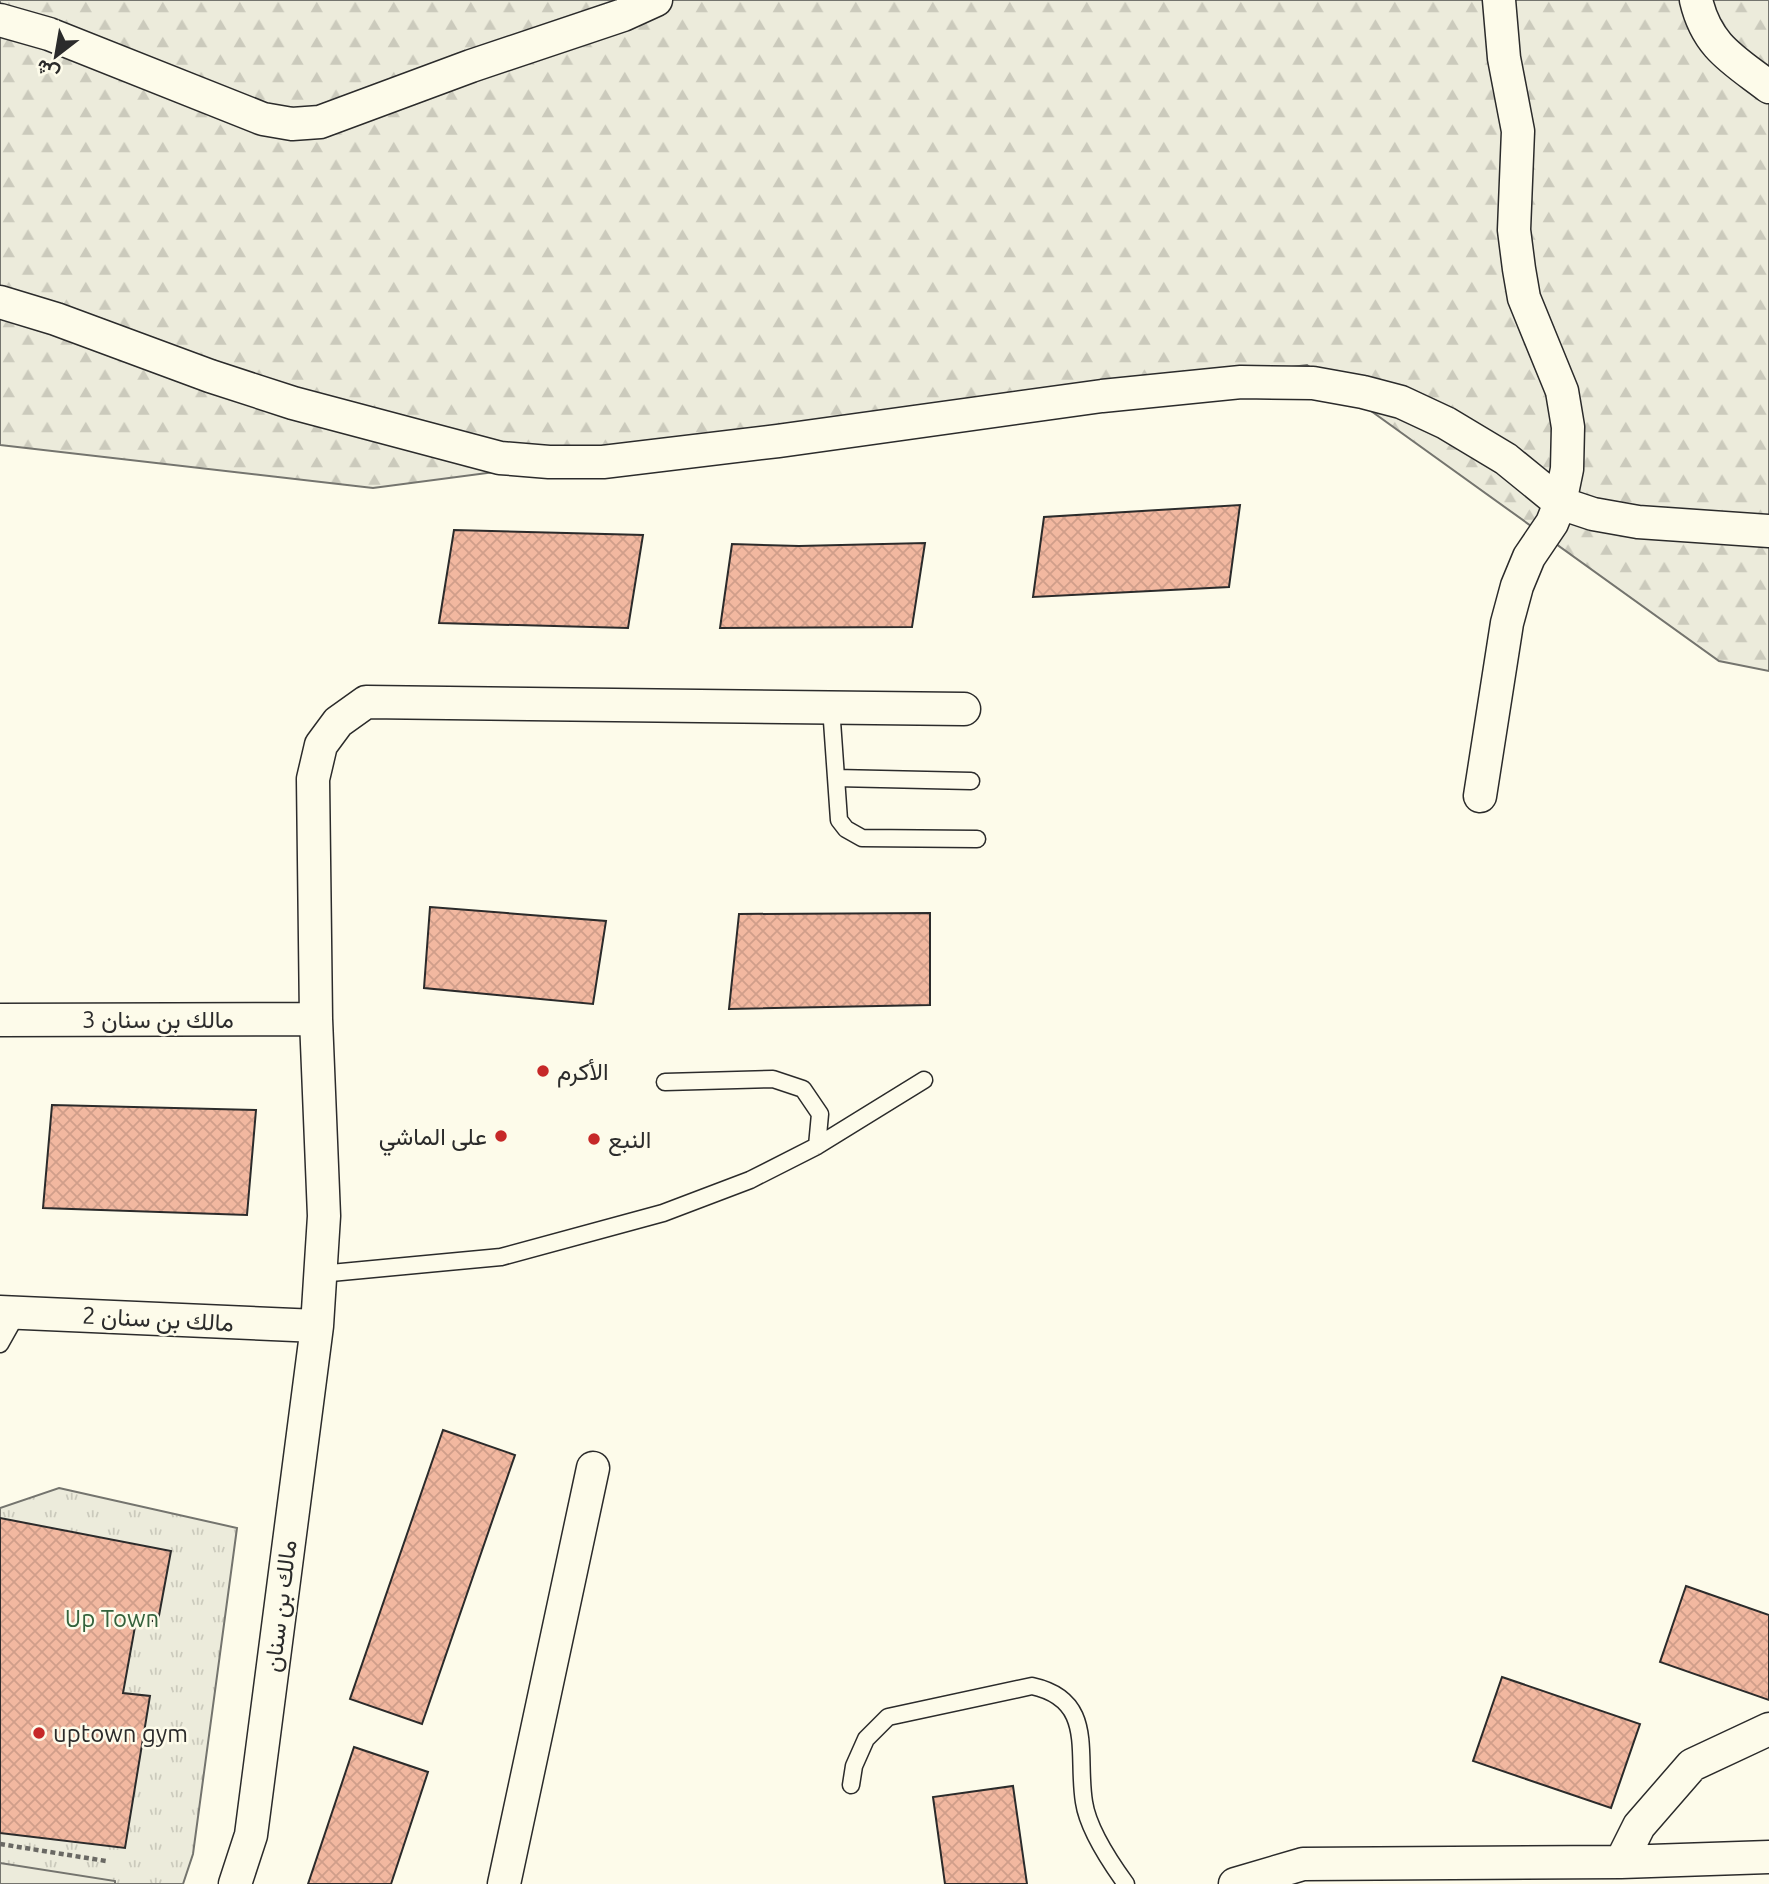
<svg xmlns="http://www.w3.org/2000/svg" width="1769" height="1884" viewBox="0 0 1769 1884" font-family="Ubuntu,Vazirmatn,sans-serif">
<style>
.grass{fill:url(#grass-tufts);stroke:#74746e;stroke-width:2}
.forest{fill:url(#forest-firs);stroke:#74746e;stroke-width:2}
.pitch{fill:#ecebdb;stroke:#74746e;stroke-width:2}
.building{fill:url(#building-cross-hatch);stroke:#2b2b2b;stroke-width:2}
.lines{fill:none;stroke-linecap:round;stroke-linejoin:round}
.service-casing{stroke:#2b2b2b;stroke-width:19}
.minor-casing{stroke:#2b2b2b;stroke-width:35}
.path{stroke:#6a6964;stroke-width:4.5;stroke-dasharray:5 3.5;stroke-linecap:butt}
.service{stroke:#fdfbea;stroke-width:16}
.minor{stroke:#fdfbea;stroke-width:32}
.poi-dot{fill:#c62828;stroke:#fdfbea;stroke-width:2.5}
.labels{text-anchor:middle;dominant-baseline:central;stroke-width:5;stroke-linejoin:round;paint-order:stroke}
.street-label{font-size:24px;fill:#2b2b2b;stroke:#fdfbea}
.poi-label{font-size:24px;fill:#2b2b2b;stroke:#fdfbea;text-anchor:start}
.park-label{font-size:24px;fill:#34623c;stroke:#fdfbea}
</style>
<defs>
<pattern id="grass-tufts" width="24" height="20" patternUnits="userSpaceOnUse" patternTransform="scale(1.75)"><rect width="24" height="20" fill="#ecebdb"/><path d="M3 7l-1-3M5 7V3M7 7l1-3M15 17l-1-3M17 17v-4M19 17l1-3" fill="none" stroke="#cbcabc"/></pattern>
<pattern id="forest-firs" width="22" height="20" patternUnits="userSpaceOnUse" patternTransform="scale(1.75)"><rect width="22" height="20" fill="#ecebdb"/><path d="M5 1l3.5 6h-7zM16 11l3.5 6h-7z" fill="#cbcabc"/></pattern>
<pattern id="building-cross-hatch" width="8" height="8" patternUnits="userSpaceOnUse" patternTransform="scale(1.75)"><rect width="8" height="8" fill="#f2b8a0"/><path d="M0 0l8 8M0 8l8-8" fill="none" stroke="#d09e8a"/></pattern>
</defs>
<rect width="100%" height="100%" fill="#fdfbea"/>
<path class="grass" d="M59 1488 237 1528 193 1854 183 1884H0V1508Z"/>
<path class="forest" d="M0 0H1769V671L1719 661 1307 365 373 488 0 445Z"/>
<path class="pitch" d="M0 1863 115 1881V1884H0Z"/>
<path class="building" d="M1240 505 1229 587 1033 597 1044 517Z
M454 530 643 535 628 628 439 623Z
M925 543 912 627 720 628 732 544 799 546Z
M430 907 606 921 593 1004 424 988Z
M930 913V1005L729 1009 739 914Z
M52 1105 256 1110 247 1215 43 1208Z
M443 1430 515 1455 422 1724 350 1699Z
M0 1518 171 1551 158 1621H136L123 1693 150 1696 125 1848 0 1833Z
M1686 1586 1769 1615V1700L1660 1662Z
M1502 1677 1640 1724 1611 1808 1473 1761Z
M354 1747 428 1772 391 1884H308Z
M1013 1786 1027 1884H945L933 1797Z"/>
<g class="lines">
<defs>
<path id="service" d="M831 707 839 820 846 829 862 838 977 839
M836 778 971 781
M665 1082 773 1079 803 1089 820 1114 817 1146
M320 1274 501 1257 663 1213 750 1180 817 1146 924 1080
M0 1344 18 1312
M851 1785 854 1766 866 1739 888 1717 1032 1686C1096 1700 1076 1753 1084 1802 1088 1829 1110 1862 1126 1884"/>
<path id="minor" d="M1696 0C1707 47 1734 60 1769 87
M0 20 49 34 263 119 292 124 320 122 471 66 623 15 656 0
M0 302 56 319 210 376 293 403 500 458 549 462H603L778 441 1102 396 1241 382 1313 383 1363 392 1401 402 1446 423 1506 459 1560 503 1593 514 1638 522 1769 531
M1480 796 1507 623 1517 586 1529 557 1552 523 1560 503 1567 469 1568 427 1562 391 1524 298 1519 269 1514 230 1518 131 1504 58 1499 0
M0 1020 316 1019
M0 1312 317 1326
M1621 1862 1639 1826 1692 1765 1769 1729
M235 1884 251 1835 317 1326 324 1216 316 1019 313 779 321 745 338 722 366 702 964 709
M504 1884 593 1468
M1235 1884 1303 1864 1621 1862 1769 1857"/>
</defs>
<use href="#service" class="service-casing"/>
<use href="#minor" class="minor-casing"/>
<path class="path" d="M0 1844 106 1861"/>
<use href="#service" class="service"/>
<use href="#minor" class="minor"/>
</g>
<g class="poi-dot">
<circle cx="543" cy="1071" r="7"/>
<circle cx="501" cy="1136" r="7"/>
<circle cx="594" cy="1139" r="7"/>
<circle cx="39" cy="1733" r="7"/>
</g>
<g class="labels">
<g class="street-label">
<text x="158" y="1019">مالك بن سنان 3</text>
<text transform="translate(158 1319) rotate(3)">مالك بن سنان 2</text>
<text transform="translate(280 1606) rotate(-83)">مالك بن سنان</text>
</g>
<g class="poi-label">
<text x="557" y="1071">الأكرم</text>
<text x="487" y="1136" text-anchor="end">على الماشي</text>
<text x="608" y="1139">النبع</text>
<text x="53" y="1733">uptown gym</text>
</g>
<g class="park-label">
<text x="112" y="1618">Up Town</text>
</g>
</g>
<g transform="translate(56 56) rotate(211)" stroke="#fdfbea" stroke-width="5" paint-order="stroke">
<path d="M0-5L12 26L0 18L-12 26Z" fill="#2b2b2b"/>
<text y="-10" font-size="19" font-weight="bold" text-anchor="middle" fill="#2b2b2b">ش</text>
</g>
</svg>
